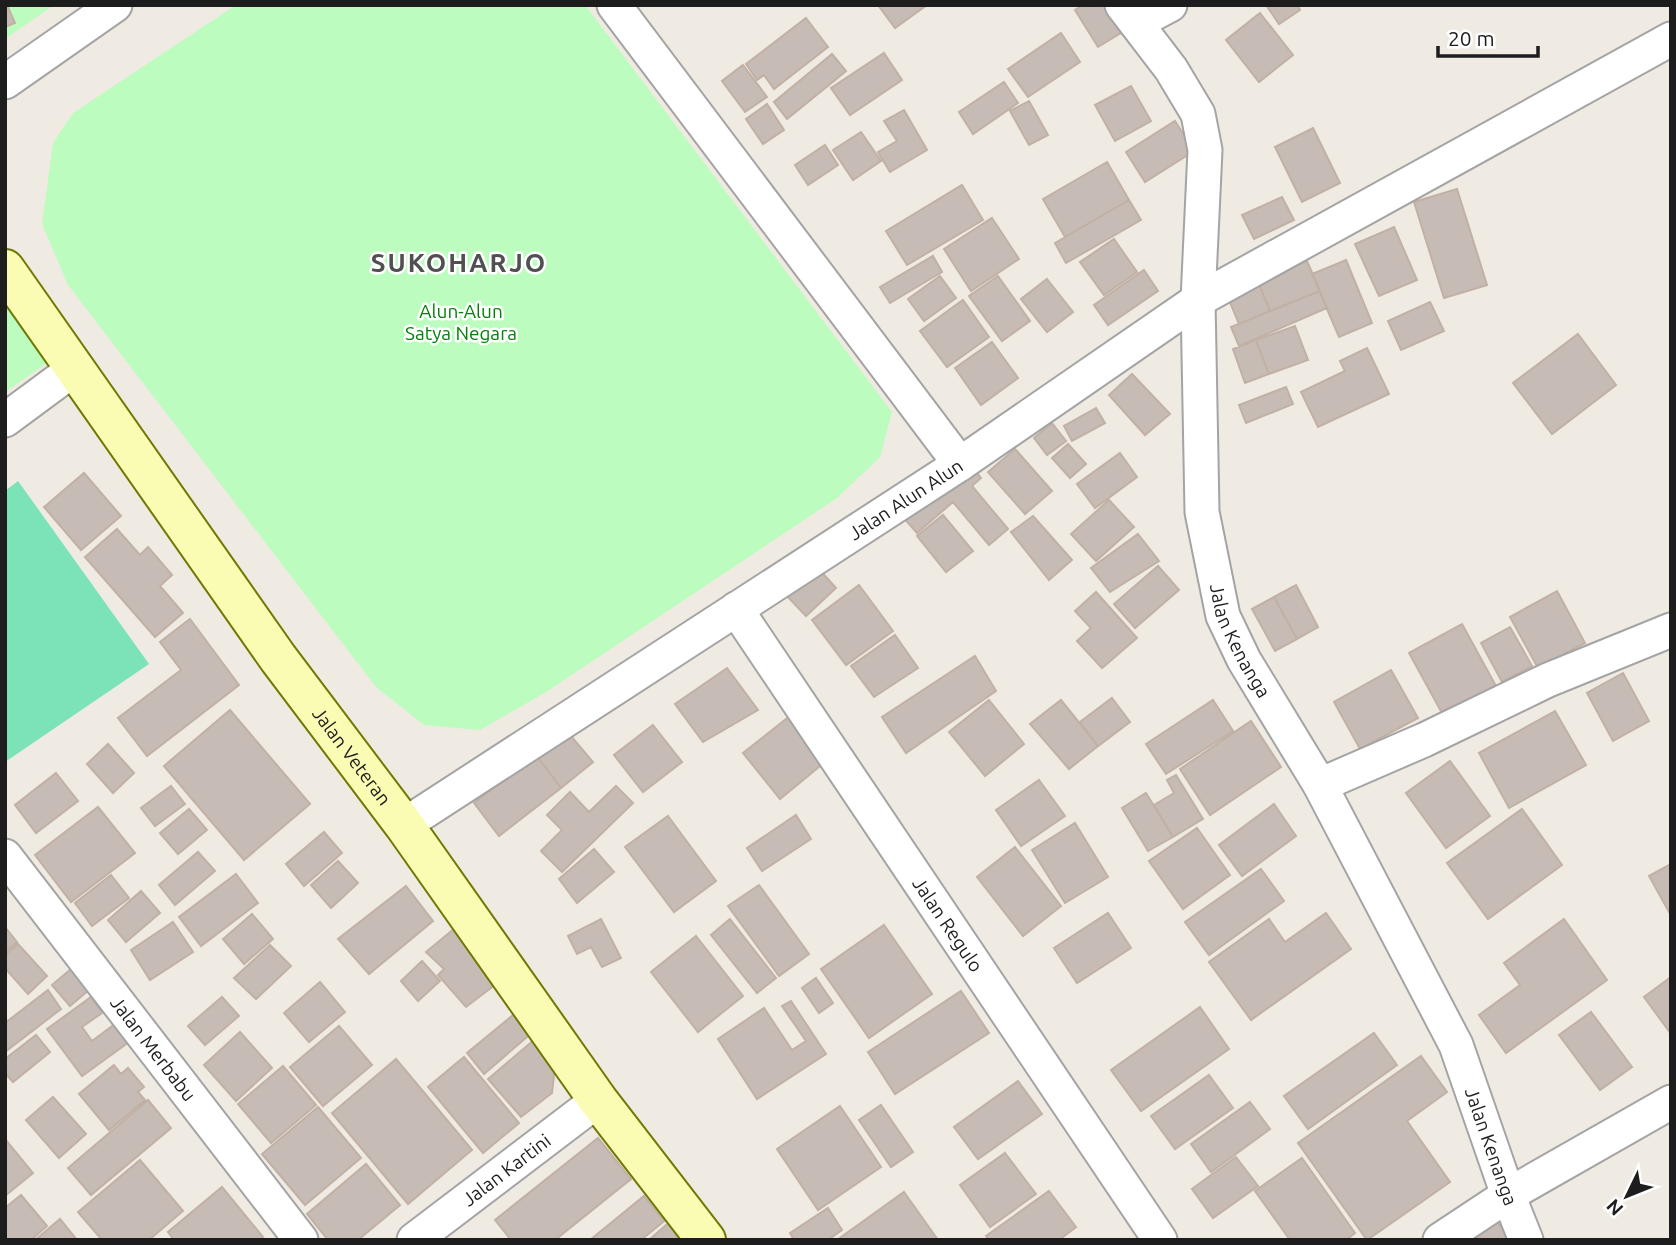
<svg xmlns="http://www.w3.org/2000/svg" width="1676" height="1245" viewBox="0 0 1676 1245" font-family="Ubuntu,sans-serif">
<style>
.park{fill:#bcfcbf}
.pitch{fill:#7ce2b7}
.building{fill:#c7bcb5;stroke:#c1b0a4;stroke-width:2}
.lines{fill:none;stroke-linecap:round;stroke-linejoin:round}
.street-casing{stroke:#a4a4a4;stroke-width:37}
.secondary-casing{stroke:#6f7800;stroke-width:42}
.street{stroke:#fff;stroke-width:33}
.secondary{stroke:#fbfcb3;stroke-width:38}
.labels{text-anchor:middle;dominant-baseline:central;stroke-width:5;stroke-linejoin:round;paint-order:stroke}
.park-label{font-size:19px;fill:#06800c;stroke:#fff}
.street-label{font-size:19px;fill:#1d1d1d;stroke:#fff}
.district-label{font-size:26px;font-weight:bold;letter-spacing:2px;fill:#505050;stroke:#fff}
</style>
<rect width="100%" height="100%" fill="#efeae2"/>
<path class="park" d="M5 5H54L5 39Z
M236 5H585L892 412 880 457 837 498 546 692 480 730 424 725 376 687 68 285 42 224 53 143 73 113Z
M5 290 53 359 5 392Z"/>
<path class="pitch" d="M18 481 149 664 5 762V491Z"/>
<path class="building" d="M5 5H7L15 23 5 27Z
M878 5H927L895 28Z
M1083 5H1104L1121 33 1098 47 1075 10Z
M1266 5H1297L1300 10 1279 24Z
M1260 13 1293 55 1259 82 1226 40Z
M806 18 828 47 774 89 764 75 757 80 746 64Z
M1061 33 1080 62 1028 97 1008 69Z
M884 53 902 80 850 115 831 88Z
M832 54 846 71 787 119 774 102Z
M743 65 767 97 745 112 722 81Z
M1004 82 1018 103 973 134 959 112Z
M1131 86 1151 121 1115 141 1095 105Z
M1029 101 1048 135 1029 145 1010 111Z
M767 104 784 130 763 144 746 119Z
M904 110 927 150 890 172 878 152 897 141 884 121Z
M1175 121 1194 151 1145 182 1126 152Z
M1313 128 1340 183 1302 202 1275 147Z
M861 132 881 161 853 180 833 150Z
M825 145 838 165 808 185 795 165Z
M1107 162 1129 200 1065 237 1043 199Z
M962 185 983 220 907 265 886 231Z
M1457 189 1487 285 1444 298 1414 202Z
M1282 197 1294 220 1254 239 1242 215Z
M1129 200 1141 220 1066 263 1055 243Z
M992 218 1019 259 971 291 944 249Z
M1394 227 1417 280 1379 296 1355 244Z
M1114 239 1137 272 1104 295 1080 262Z
M933 256 942 272 890 303 880 287Z
M1346 260 1372 323 1339 337 1312 274Z
M1307 261 1320 291 1270 311 1258 282Z
M1144 270 1158 291 1108 325 1094 305Z
M940 276 956 298 924 321 908 299Z
M998 276 1030 321 1002 341 969 296Z
M1047 279 1073 312 1047 332 1021 299Z
M1258 282 1270 311 1239 324 1227 295Z
M1320 291 1327 308 1239 346 1231 327Z
M963 300 989 337 947 367 920 331Z
M1430 302 1444 331 1401 350 1388 321Z
M1295 326 1308 360 1269 374 1256 340Z
M1578 334 1616 385 1552 434 1513 383Z
M1256 340 1269 374 1245 383 1233 349Z
M992 342 1018 378 981 405 955 368Z
M1367 348 1389 394 1318 427 1301 392 1345 371 1340 361Z
M1132 374 1170 414 1145 435 1109 395Z
M1286 387 1293 404 1246 423 1239 405Z
M1096 408 1105 423 1072 441 1064 426Z
M1052 423 1066 441 1047 455 1034 438Z
M1068 444 1086 464 1070 478 1052 458Z
M1015 449 1052 491 1025 514 988 472Z
M1120 453 1137 477 1095 508 1077 484Z
M968 462 981 478 972 486 1008 529 989 545 953 502 917 533 903 517Z
M84 473 121 516 81 550 44 507Z
M1109 500 1134 527 1096 561 1071 534Z
M943 515 973 551 946 572 917 536Z
M1033 516 1072 560 1049 580 1011 532Z
M117 529 140 555 148 547 172 575 160 586 183 613 155 637 85 557Z
M1138 534 1159 561 1110 592 1091 568Z
M816 566 836 588 806 616 785 594Z
M1158 566 1179 590 1135 628 1114 604Z
M859 585 893 631 846 665 812 620Z
M1296 585 1318 627 1297 639 1274 597Z
M1557 591 1585 643 1538 668 1510 617Z
M1096 592 1137 638 1102 668 1077 641 1091 628 1075 611Z
M1274 597 1297 639 1275 651 1252 609Z
M190 619 239 685 147 756 118 718 181 670 160 642Z
M1462 624 1496 686 1443 715 1409 653Z
M1510 627 1532 666 1502 682 1481 643Z
M895 635 918 668 874 697 851 666Z
M975 656 996 691 906 753 882 717Z
M727 668 758 710 703 742 675 704Z
M1391 670 1418 718 1360 749 1334 702Z
M1623 673 1649 721 1613 741 1587 693Z
M1112 698 1130 722 1098 746 1080 722Z
M989 700 1024 744 985 776 949 732Z
M1061 700 1098 746 1069 769 1030 724Z
M1213 700 1233 731 1166 774 1146 744Z
M230 710 310 804 244 860 164 766Z
M1555 711 1586 765 1509 808 1479 753Z
M795 712 831 757 780 799 743 753Z
M1251 721 1281 767 1210 815 1180 769Z
M653 725 682 762 643 792 614 755Z
M565 729 593 762 561 788 536 755Z
M108 744 134 773 113 793 87 764Z
M536 755 561 788 499 836 474 803Z
M1450 761 1490 816 1446 848 1406 793Z
M56 773 78 801 36 833 15 805Z
M1176 775 1203 819 1173 837 1154 805 1174 793 1167 780Z
M1039 780 1065 816 1021 846 996 810Z
M171 786 185 804 155 826 141 808Z
M616 786 633 803 562 872 541 851 562 830 547 815 570 792 589 812Z
M1146 793 1173 837 1148 851 1122 808Z
M1274 804 1296 836 1242 876 1219 845Z
M98 807 135 853 71 902 35 855Z
M189 809 207 830 178 854 160 833Z
M1522 809 1562 865 1488 919 1447 863Z
M796 815 811 839 762 871 747 848Z
M668 816 716 881 674 912 625 847Z
M1075 823 1108 877 1065 903 1032 850Z
M1197 828 1230 875 1183 909 1149 861Z
M324 832 342 853 304 886 286 864Z
M1015 847 1061 906 1023 936 977 877Z
M594 849 614 872 577 903 559 879Z
M198 852 215 871 175 905 159 885Z
M338 861 358 883 331 908 311 885Z
M1671 864V911L1669 912 1649 876Z
M1261 869 1284 901 1209 955 1185 922Z
M236 874 258 903 201 946 179 917Z
M111 875 129 898 92 926 75 903Z
M759 885 809 954 779 976 728 906Z
M406 886 433 921 369 974 338 939Z
M141 891 160 913 126 942 108 920Z
M1108 913 1131 948 1077 983 1054 948Z
M1326 913 1351 949 1251 1020 1209 962 1269 919 1285 942Z
M252 914 273 939 244 964 223 939Z
M601 919 621 958 602 967 591 947 577 954 568 936Z
M730 919 776 978 757 993 711 935Z
M1564 919 1607 980 1506 1053 1479 1015 1520 985 1504 963Z
M173 922 193 952 150 980 131 950Z
M460 924 504 978 466 1007 438 975 444 969 426 952Z
M884 925 932 994 869 1038 821 969Z
M5 927 17 942 5 952Z
M696 936 743 996 698 1032 651 972Z
M18 944 47 976 28 994 5 968V955Z
M270 945 291 966 256 999 234 978Z
M422 961 440 981 418 1001 401 981Z
M71 969 89 990 70 1006 52 985Z
M1671 977V1034L1644 997Z
M816 978 833 1003 819 1013 802 988Z
M320 982 345 1012 309 1042 284 1013Z
M48 990 61 1009 5 1052V1023Z
M961 991 989 1033 895 1094 868 1052Z
M91 997 102 1013 82 1027 92 1041 115 1024 129 1042 82 1076 47 1029Z
M222 997 239 1016 205 1045 188 1026Z
M791 1001 826 1054 757 1099 718 1039 764 1008 792 1050 806 1041 782 1006Z
M1200 1007 1229 1049 1141 1111 1111 1070Z
M519 1010 535 1030 484 1074 467 1053Z
M1591 1012 1632 1067 1600 1090 1559 1035Z
M339 1026 372 1065 323 1106 290 1067Z
M240 1032 272 1068 236 1101 204 1065Z
M1374 1033 1397 1065 1308 1129 1284 1096Z
M36 1035 50 1052 13 1082 5 1073V1059Z
M534 1040 555 1066 552 1093 521 1117 488 1079Z
M1421 1056 1447 1092 1407 1121 1450 1182 1367 1240 1298 1143Z
M464 1057 519 1123 483 1153 428 1087Z
M396 1059 472 1150 408 1204 332 1113Z
M114 1065 121 1074 128 1068 144 1087 138 1092 145 1100 109 1130 79 1094Z
M283 1066 316 1105 271 1143 238 1104Z
M1209 1075 1233 1108 1175 1149 1151 1116Z
M1018 1081 1042 1114 978 1159 954 1127Z
M53 1097 86 1134 59 1158 26 1120Z
M148 1100 171 1128 91 1195 68 1168Z
M1250 1102 1270 1129 1211 1172 1191 1144Z
M881 1105 913 1152 891 1167 859 1120Z
M840 1106 881 1167 818 1210 777 1149Z
M318 1107 361 1158 305 1205 262 1154Z
M598 1138 631 1179 555 1240H511L495 1220Z
M5 1139 33 1173 5 1196Z
M1005 1153 1036 1194 990 1227 960 1185Z
M1236 1157 1258 1186 1213 1218 1192 1189Z
M1302 1158 1355 1233 1346 1240H1290L1255 1191Z
M140 1160 183 1211 149 1240H102L78 1212Z
M366 1164 400 1205 358 1240H328L307 1214Z
M222 1187 263 1237 260 1240H174L168 1232Z
M1049 1191 1076 1227 1059 1240H989L986 1236Z
M904 1192 938 1240H837Z
M21 1195 47 1226 31 1240H5V1208Z
M644 1196 664 1221 641 1240H590Z
M828 1208 842 1230 828 1240H794L790 1233Z
M1493 1215 1509 1240H1456Z
M60 1219 77 1240H35Z
M673 1219 691 1240H649Z"/>
<g class="lines">
<defs>
<g id="street">
<path d="M614 5 960 464"/>
<path id="s1" d="M1122 5 1171 69 1198 114 1205 150 1198 300 1202 512 1223 616 1244 660 1320 785 1456 1045 1508 1195 1526 1240"/>
<path d="M1136 23 1170 5"/>
<path d="M5 82 115 5"/>
<path d="M5 420 74 369"/>
<path id="s2" d="M736 609 1160 1240"/>
<path d="M1320 785 1424 740 1548 680 1671 630"/>
<path id="s3" d="M404 825 960 464 1198 300 1671 39"/>
<path id="s4" d="M5 856 301 1240"/>
<path id="s5" d="M414 1240 598 1100"/>
<path d="M1440 1240 1508 1195 1671 1102"/>
</g>
<g id="secondary">
<path id="s6" d="M5 269 278 658 404 825 598 1100 706 1240"/>
</g>
</defs>
<use href="#street" class="street-casing"/>
<use href="#secondary" class="secondary-casing"/>
<use href="#street" class="street"/>
<use href="#secondary" class="secondary"/>
</g>
<g class="labels">
<g class="park-label">
<text x="461" y="311">Alun-Alun<tspan x="461" dy="22">Satya Negara</tspan></text>
</g>
<g class="street-label">
<text stroke="none"><textPath href="#s3" startOffset="598">Jalan Alun Alun</textPath></text>
<text stroke="none"><textPath href="#s1" startOffset="667">Jalan Kenanga</textPath></text>
<text stroke="none"><textPath href="#s6" startOffset="598">Jalan Veteran</textPath></text>
<text stroke="none"><textPath href="#s2" startOffset="380">Jalan Regulo</textPath></text>
<text stroke="none"><textPath href="#s4" startOffset="243">Jalan Merbabu</textPath></text>
<text stroke="none"><textPath href="#s1" startOffset="1234">Jalan Kenanga</textPath></text>
<text stroke="none"><textPath href="#s5" startOffset="116">Jalan Kartini</textPath></text>
</g>
<g class="district-label">
<text x="459" y="262">SUKOHARJO</text>
</g>
</g>
<rect width="1676" height="1245" fill="none" stroke="#1d1d1d" stroke-width="14"/>
<g transform="translate(1627 1196) rotate(227)" stroke="#ffffff" stroke-width="5" paint-order="stroke">
<path d="M0-5L12 26L0 18L-12 26Z" fill="#1d1d1d"/>
<text y="-10" font-size="19" font-weight="bold" text-anchor="middle" fill="#1d1d1d">N</text>
</g>
<path d="M1438 46v10h100v-10" fill="none" stroke="#1d1d1d" stroke-width="3.5"/>
<text x="1448" y="46" font-size="21" fill="#1d1d1d" stroke="#ffffff" stroke-width="5" paint-order="stroke">20 m</text>
</svg>
